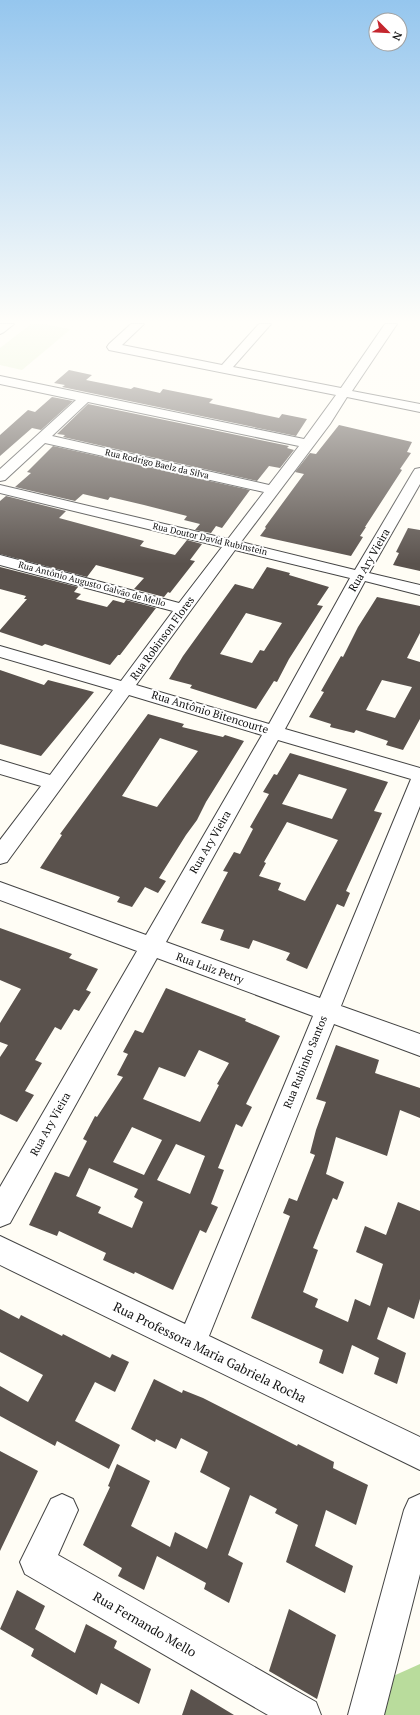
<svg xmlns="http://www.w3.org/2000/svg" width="420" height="1715" viewBox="0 0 420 1715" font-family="'PT Serif',serif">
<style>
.forest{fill:#b9dc9c}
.pitch{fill:#e6f2cf}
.building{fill:#5a524d;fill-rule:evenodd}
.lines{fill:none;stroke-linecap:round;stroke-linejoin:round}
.minor-casing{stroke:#444;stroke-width:2}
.minor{fill:#fff;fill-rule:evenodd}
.labels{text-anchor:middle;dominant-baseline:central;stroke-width:4;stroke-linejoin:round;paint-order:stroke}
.far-street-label{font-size:9px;fill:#111;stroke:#fff}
.street-label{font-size:11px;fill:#111;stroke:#fff}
.near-street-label{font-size:13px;fill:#111;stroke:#fff}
</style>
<rect width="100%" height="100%" fill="#fffdf5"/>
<path class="forest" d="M420 1664V1715H381L391 1677Z"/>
<path class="pitch" d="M31 324H44L71 329 22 370 0 365V348Z"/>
<path class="building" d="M69 370 92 375 86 380 131 389 134 387 160 393 163 389 213 399 209 403 279 418 282 414 307 419 296 436 62 387 65 385 54 383Z
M52 397 73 401 41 430 32 428 0 456V435L28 410 35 412Z
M88 404 289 446 287 448 294 450 280 468 269 466 257 481 63 437 65 435 57 434Z
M339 425 412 442 407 452 411 453 400 469 402 470 365 527H366L360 536 363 537 351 556 260 536 266 528 265 527 304 474 295 472 310 453 316 454Z
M53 446 250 490 222 528 216 526 211 533 195 530 200 524 184 520 187 516 144 505 110 497 108 500 83 494 75 501 15 487 31 473 27 472Z
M6 496 66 511 59 518 144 541 140 546 175 555 187 540 202 544 190 560 195 561 170 593 168 592 164 597 134 589 144 578 96 565 87 577 0 554V501Z
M408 528 420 530V571L393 565 399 553 396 552Z
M0 567 78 587 74 592 81 594 76 599 107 607 113 600 124 603 126 600 156 608 120 655H118L110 665 45 644 42 646 0 632V630L27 599H24L26 596 0 589Z
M267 567 290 573 289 575 329 587 317 605 323 606 289 659 277 682 274 681 256 709 190 688 192 685 169 679 183 656 235 584 253 589ZM246 613 282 623 264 651 260 650 252 663 220 654Z
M377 597 420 606V633L407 658 420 662V719L403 750 386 745 388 741 356 730 354 733 330 727 331 724 309 717 324 692 321 691 341 656 343 657 358 627ZM382 680 412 687 395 718 366 710Z
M0 670 44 685 48 680 94 692 41 756 0 744Z
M148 714 184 724 182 727 223 737 225 735 244 741 206 802 197 820 186 835 159 878 166 881 158 893 145 887 132 907 117 902 120 897 40 868 62 835 60 834ZM160 738 198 751 157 807 122 796Z
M290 753 388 782 374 811 382 813 346 891 350 893 344 907 337 904 307 969 286 960 290 953 253 940 249 949 220 940 224 930 201 923 228 872 223 871 234 852 240 854 253 829 250 827 269 794 263 792 274 774 277 775ZM299 774 347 789 332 819 282 804ZM287 822 338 840 305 901 278 890 281 883 259 876 266 863 264 862Z
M0 928 72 954 69 958 98 969 86 990 91 992 79 1011 74 1009 61 1030 55 1027 35 1060 42 1063 25 1091 34 1095 17 1122 0 1114V1057L8 1045 0 1042V1023L21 989 0 980Z
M166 988 246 1019 245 1021 280 1036 246 1104 252 1107 242 1127 236 1124 218 1168 224 1170 211 1204 218 1207 206 1233 200 1230 173 1290 135 1272 134 1274 103 1260 106 1253 59 1231 57 1236 29 1225 55 1172 69 1177 87 1141 83 1139 95 1116 97 1117 123 1077 117 1075 128 1054 123 1052 135 1030 143 1033ZM199 1050 229 1063 217 1084 219 1085 200 1122 143 1099 159 1067 185 1077ZM132 1127 162 1140 144 1175 113 1162ZM176 1144 205 1156 190 1194 157 1180ZM89 1168 138 1189 134 1197 143 1202 132 1228 98 1213 101 1207 76 1196Z
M336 1045 379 1060 375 1073 420 1088V1118L400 1110 387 1156 336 1137 326 1174 344 1182 337 1200 333 1198 313 1248 318 1250 303 1292 318 1299 315 1307 348 1322 355 1299 370 1306 383 1264 356 1252 365 1226 386 1235 398 1202 420 1211V1299L414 1319 388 1307 377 1339 406 1353 397 1384 374 1374 379 1358 352 1345 343 1374 319 1363 323 1350 251 1318 290 1216 283 1213 289 1198 297 1201 315 1155 310 1153 316 1130 326 1102 316 1099Z
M0 1309 19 1319 21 1315 62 1336 63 1334 110 1358 112 1354 129 1362 115 1392 95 1382 75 1421 120 1445 109 1469 57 1441 55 1446 0 1416V1386L28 1402 43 1375 0 1352Z
M154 1379 182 1393 183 1390 203 1398 297 1446 298 1444 334 1462 333 1468 368 1485 356 1525 326 1510 315 1546 353 1566 345 1593 286 1562 298 1525 275 1513 277 1509 250 1495 228 1555 243 1563 229 1603 204 1589 206 1583 157 1556 144 1590 118 1576 122 1568 83 1545 110 1487 108 1486 117 1464 150 1481 131 1526 170 1547 175 1532 207 1549 230 1488 200 1472 208 1452 181 1438 176 1449 156 1439 155 1442 131 1429Z
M0 1451 38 1471 0 1551Z
M17 1590 45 1606 35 1629 75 1653 86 1624 117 1641 114 1648 151 1669 139 1704 101 1683 97 1695 31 1656 34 1649 0 1629Z
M289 1609 336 1635 317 1699 269 1671Z
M191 1689 234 1715H182Z"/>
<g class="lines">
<defs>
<path id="minor" d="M0 324H14L4 332 0 334Z
M131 324H144L122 345 222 365 259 324H271L233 367 341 388 385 324H397L352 391 420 404V412L347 397 330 424 241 542 355 570 413 472 415 469 420 468V484L369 573 420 585V595L365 581 285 729 420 768V806L341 1006 420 1034V1056L334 1024 209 1336 420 1437V1470L0 1265V1236L185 1324 313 1016 157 958 10 1223 0 1227V1187L137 951 0 900V882L146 935 262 735 129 695 7 862 0 864V840L41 786 0 774V760L50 775 113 690 0 657V646L121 681 173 611 0 565V555L179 603 222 547 0 493V485L228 539 264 492 45 443 5 480 0 481V469L76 400 0 384V376L304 439 336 395 109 350 107 347 109 344ZM88 402 299 446 269 485 52 436ZM235 550 350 578 269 724 136 685ZM278 740 411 779 320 998 166 942Z
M62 1494 73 1499 78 1510 58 1555 316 1702 321 1715H268L25 1574 20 1562 51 1499Z
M420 1494V1574L384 1715H348L404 1510 409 1499Z"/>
</defs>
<use href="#minor" class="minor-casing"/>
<use href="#minor" class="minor"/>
</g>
<linearGradient id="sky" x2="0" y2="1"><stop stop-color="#95c6ee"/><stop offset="0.57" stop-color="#fffefa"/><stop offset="1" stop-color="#fffefa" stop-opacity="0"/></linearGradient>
<rect width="420" height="564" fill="url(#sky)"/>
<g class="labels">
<g class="far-street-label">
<text transform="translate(157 464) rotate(13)">Rua Rodrigo Baelz da Silva</text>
<text transform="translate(210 539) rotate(13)">Rua Doutor David Rubinstein</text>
<text transform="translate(92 584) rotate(15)">Rua Antônio Augusto Galvão de Mello</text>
</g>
<g class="street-label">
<text transform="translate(369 560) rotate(-60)">Rua Ary Vieira</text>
<text transform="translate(162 638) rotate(-54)">Rua Robinson Flores</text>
<text transform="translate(210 712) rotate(17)">Rua Antônio Bitencourte</text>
<text transform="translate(210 842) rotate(-60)">Rua Ary Vieira</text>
<text transform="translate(210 968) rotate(20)">Rua Luiz Petry</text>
<text transform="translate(305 1062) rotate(-68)">Rua Rubinho Santos</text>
<text transform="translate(50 1124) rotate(-61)">Rua Ary Vieira</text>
</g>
<g class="near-street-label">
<text transform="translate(210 1352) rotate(26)">Rua Professora Maria Gabriela Rocha</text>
<text transform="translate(145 1624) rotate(30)">Rua Fernando Mello</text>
</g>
</g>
<g transform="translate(388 32) rotate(114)"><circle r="19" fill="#ffffff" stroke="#a0a0a0"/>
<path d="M0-3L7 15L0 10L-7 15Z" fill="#c4262e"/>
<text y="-6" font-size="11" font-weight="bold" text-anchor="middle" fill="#111111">N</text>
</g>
</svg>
